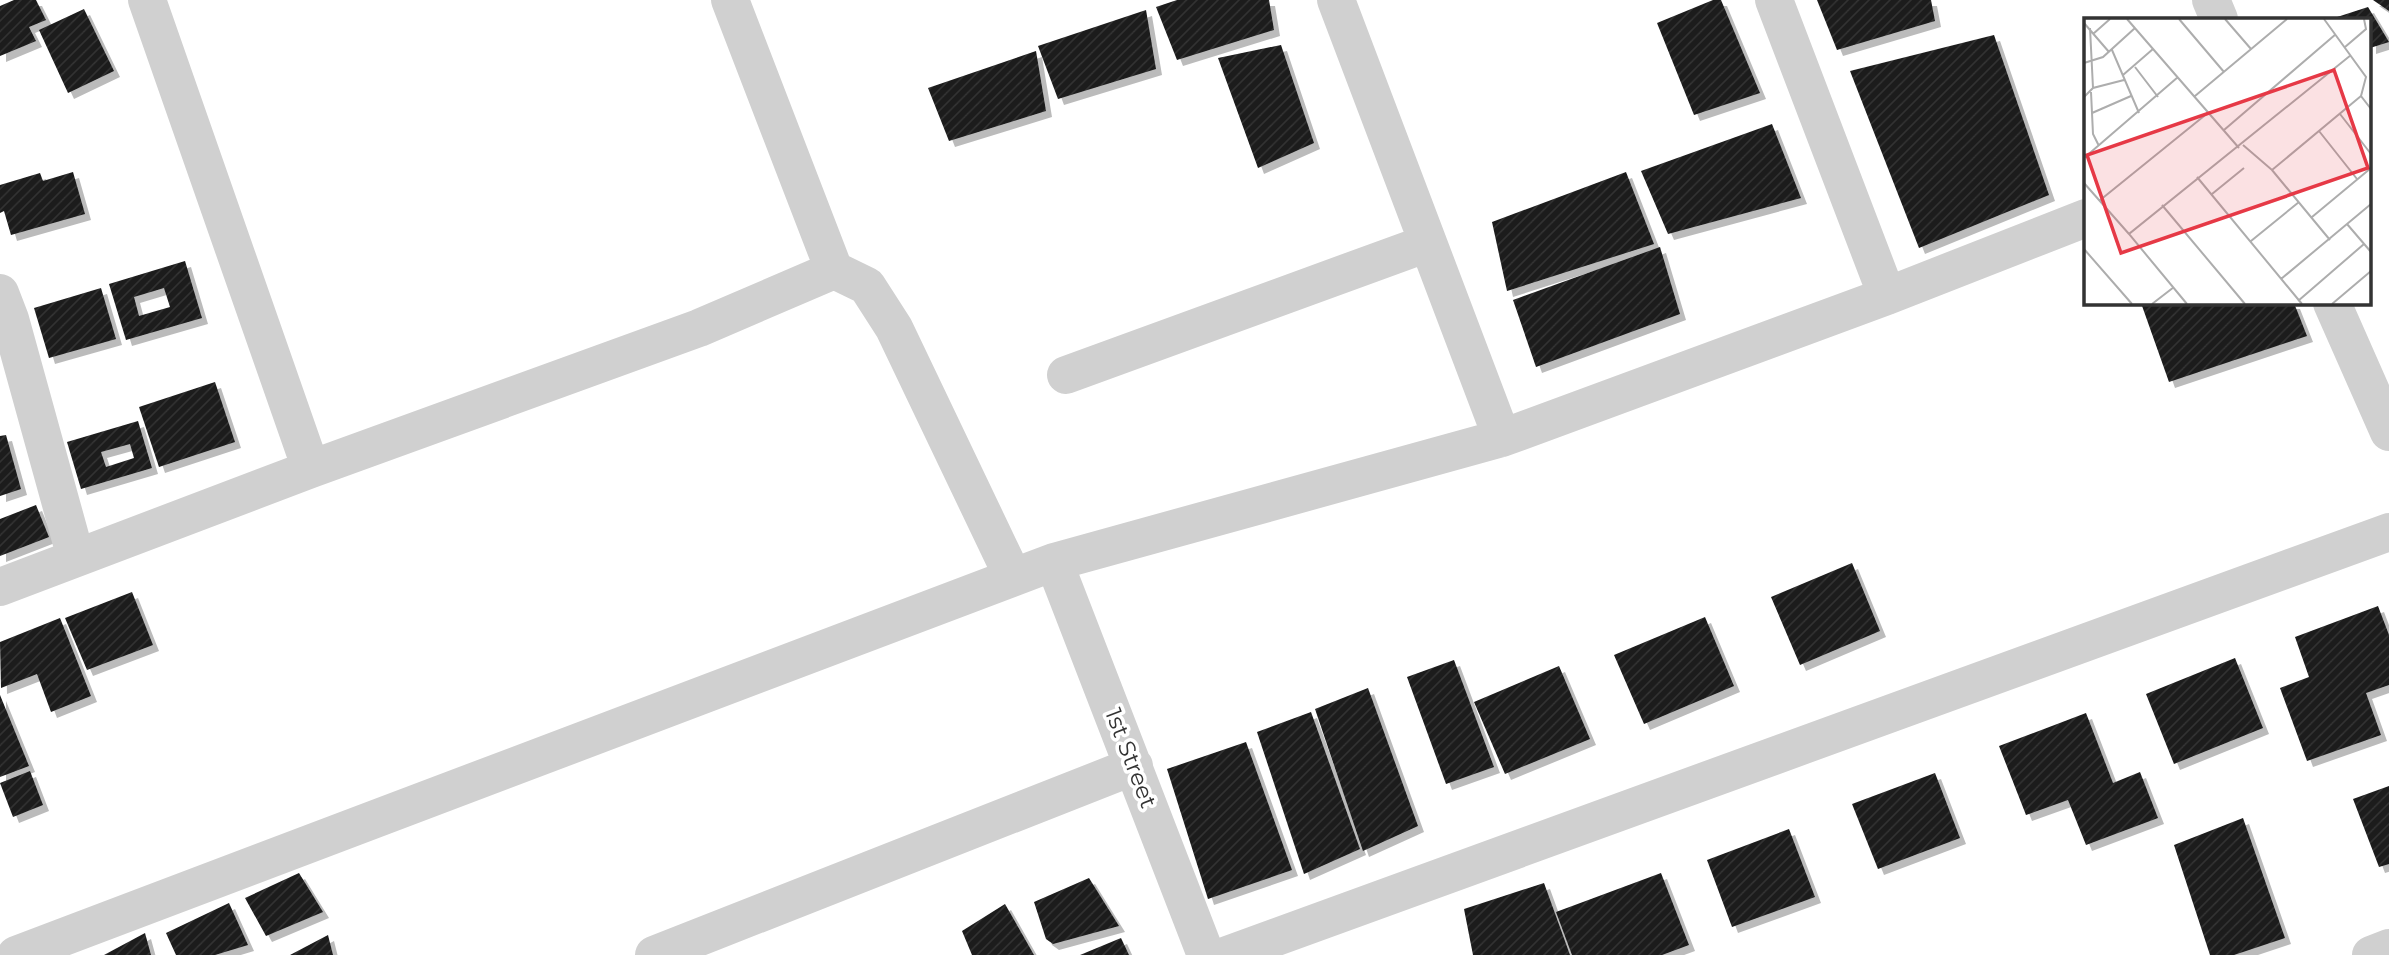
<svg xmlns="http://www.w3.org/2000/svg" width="2389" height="955" viewBox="0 0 2389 955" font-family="Montserrat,sans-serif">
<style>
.building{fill:url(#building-hatch);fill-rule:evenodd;filter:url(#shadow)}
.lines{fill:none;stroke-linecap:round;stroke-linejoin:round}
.minor{stroke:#d0d0d0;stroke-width:38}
.labels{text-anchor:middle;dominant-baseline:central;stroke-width:7;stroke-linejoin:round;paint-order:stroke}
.street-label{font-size:23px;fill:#333;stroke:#fff}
.inset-road{fill:none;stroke:#adadad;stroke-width:2}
.view{fill:#e63946;fill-opacity:0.15;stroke:#e63946;stroke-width:3.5}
.inset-edge{fill:none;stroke:#333;stroke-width:3.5}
</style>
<defs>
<pattern id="building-hatch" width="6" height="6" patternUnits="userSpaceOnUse" patternTransform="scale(1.75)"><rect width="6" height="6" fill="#1a1a1a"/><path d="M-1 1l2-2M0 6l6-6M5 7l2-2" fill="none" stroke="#333"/></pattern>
<filter id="shadow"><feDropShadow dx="6" dy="6" stdDeviation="0" flood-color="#0004"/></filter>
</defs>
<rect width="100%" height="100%" fill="#fff"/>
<path class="building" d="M14 0H36L46 20 29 27 36 41 0 56V6Z
M1177 0H1269L1274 30 1177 60 1156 7Z
M1713 0H1721L1760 93 1694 115 1657 23Z
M1817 0H1931L1935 21 1837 50Z
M2373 0H2389V11Z
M2368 7 2389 42 2370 48V19H2331Z
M84 9 114 71 68 93 39 30Z
M1146 10 1156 69 1058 99 1038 46Z
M1994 35 2049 195 1919 248 1850 71Z
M1281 45 1314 143 1258 168 1218 58Z
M1036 51 1046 111 949 141 928 88Z
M1772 124 1801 198 1668 234 1641 171Z
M73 172 85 214 11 235 4 211 0 213V185L40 173 43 181Z
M1626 172 1654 244 1507 291 1492 222Z
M1660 247 1680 314 1536 367 1513 300Z
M185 261 202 318 126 340 109 284ZM164 288 170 307 139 316 134 297Z
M101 288 116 339 49 358 34 308Z
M2141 303H2294L2307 336 2169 382Z
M215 382 235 442 159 467 139 407Z
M138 421 152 468 81 489 67 442ZM130 444 134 458 106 467 101 452Z
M6 435 21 489 0 496V436Z
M36 505 49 537 0 556V519Z
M1852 563 1880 631 1800 665 1771 597Z
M132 592 153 645 87 670 65 618Z
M2378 606 2389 635V685L2366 693 2381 735 2307 761 2280 688 2309 677 2295 637Z
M1705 617 1734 686 1644 724 1614 655Z
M60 618 91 696 51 712 37 674 1 688 0 642Z
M2235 658 2263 728 2174 764 2146 694Z
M1454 660 1494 767 1446 784 1407 677Z
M1559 666 1590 739 1505 774 1474 702Z
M1368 688 1418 826 1363 851 1315 709Z
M0 695 29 766 0 777Z
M1311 712 1360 849 1304 874 1257 732Z
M2086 713 2113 783 2140 772 2158 818 2086 845 2068 800 2026 815 1999 746Z
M1246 742 1292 870 1208 899 1167 769Z
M30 771 43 805 13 817 0 783Z
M1935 773 1960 838 1878 869 1852 804Z
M2389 786V864L2379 867 2353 799Z
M2243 818 2285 938 2234 955H2210L2174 845Z
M1789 829 1815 897 1732 927 1707 860Z
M299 873 323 912 266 936 245 898Z
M1661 873 1689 945 1662 955H1572L1556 912Z
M1089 878 1119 926 1053 944 1046 939 1034 902Z
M1544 883 1570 955H1473L1464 909Z
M229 903 248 945 215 955H176L166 933Z
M1005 904 1034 955H972L962 931Z
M145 933 151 955H104Z
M328 935 333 955H290Z
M1121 938 1129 955H1080Z"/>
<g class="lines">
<path class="minor" d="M147 0 311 469
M730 0 834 270
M1336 0 1502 438
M1774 0 1887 296
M2211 0 2219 19
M0 293 10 319 76 558
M2332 303 2389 432
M1066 375 1428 243
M1054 562 1206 955
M0 587 311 469 699 328 834 270 867 286 894 328 1013 577
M16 955 1054 562 1502 438 1887 296 2086 218
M654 955 1134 766
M1227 955 2389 532
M2371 955 2389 948"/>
</g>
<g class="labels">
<g class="street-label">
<text transform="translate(1131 758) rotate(69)">1st Street</text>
</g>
</g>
<g transform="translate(2084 18)">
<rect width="287" height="287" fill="#fff"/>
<path class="inset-road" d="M43 1 155 130M95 1 140 54M141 1 167 31M240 1 282 59 277 78 287 91M0 5 25 34M6 10 9 70M9 16 26 1M261 29 282 11 280 1M28 32 55 95M0 45 19 39 51 10M51 49 74 79M39 57 69 31M7 74 9 116 15 128M111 78 203 1M0 79 9 70 40 62M8 95 47 78M256 96 287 136M140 112 252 16M235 113 273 161M159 127 188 152 277 78M0 140 94 59M188 152 246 222M113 159 218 286M0 165 45 216M128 176 160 150M15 183 125 94M78 187 161 286M228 199 287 150M263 206 287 234M167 223 215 184M0 231 48 286M197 261 287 186M214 283 280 226M68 286 90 269M103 286 45 216 267 37M248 286 287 253"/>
<path class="view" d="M250 52 284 150 37 235 3 137Z"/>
<rect width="287" height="287" class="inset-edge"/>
</g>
</svg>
